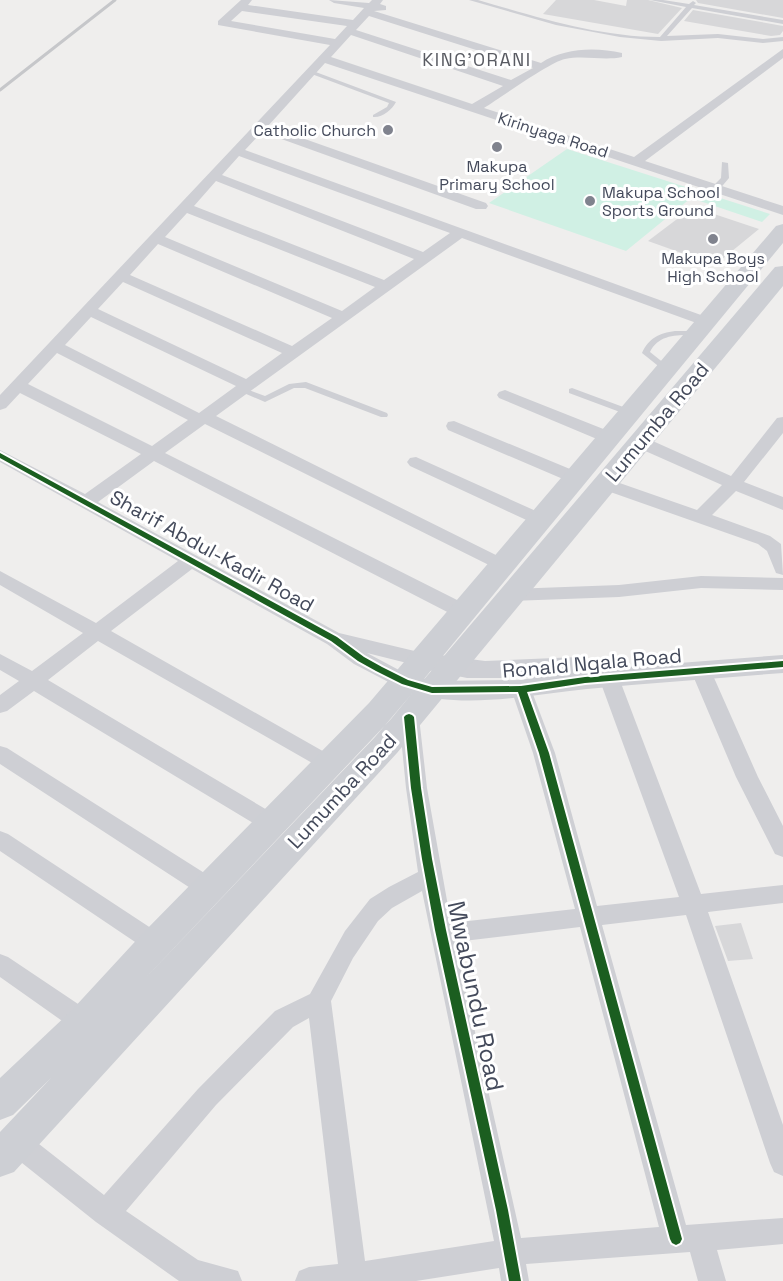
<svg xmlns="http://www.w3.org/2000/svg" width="783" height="1281" viewBox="0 0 783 1281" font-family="'Space Grotesk',sans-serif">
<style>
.green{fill:#d0f0e4}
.building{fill:#d7d7d9}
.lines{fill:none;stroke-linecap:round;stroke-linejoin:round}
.service{fill:#cecfd4;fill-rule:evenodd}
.minor{fill:#cecfd4;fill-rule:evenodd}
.tertiary{fill:#cecfd4;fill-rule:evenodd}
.secondary{fill:#cdcfd4;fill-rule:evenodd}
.rail{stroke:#c6c7ca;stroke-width:3}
.cycleway-casing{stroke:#fff;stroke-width:4}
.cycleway{fill:#1b5e20;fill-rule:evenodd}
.poi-dot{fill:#80838e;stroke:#fff;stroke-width:2}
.labels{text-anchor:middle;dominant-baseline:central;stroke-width:6;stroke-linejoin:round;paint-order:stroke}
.far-poi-label{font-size:16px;fill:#444a5b;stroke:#fff}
.far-street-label{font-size:16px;fill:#444a5b;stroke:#fff}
.far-quarter-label{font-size:18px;letter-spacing:1.5px;fill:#595b62;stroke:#fff}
.street-label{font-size:20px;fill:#444a5b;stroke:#fff}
.near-street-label{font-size:24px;fill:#444a5b;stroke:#fff}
</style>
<rect width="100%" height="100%" fill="#efeeed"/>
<path class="green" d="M567 149 770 214 762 222 691 198 626 251 489 203Z"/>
<path class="building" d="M556 0H594L626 6 627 0H648L682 8 658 34 543 14Z
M696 0H783V18L698 3Z
M693 10 783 26V31L780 35 771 36 684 21Z
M693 207 759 229 715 265 648 241Z
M741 923 753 959 728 961 715 926Z"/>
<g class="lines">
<path class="service" d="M469 0H478C537 17 598 37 660 37L686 7 650 0H663L689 4 693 1 696 3 694 5 783 20V24L692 8 667 36 718 34 763 39 783 37V41L763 43 718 38 661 41 620 37 556 25Z
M309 71H313L396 102C392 110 382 118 373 117V115L387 107 389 103 309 73Z
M722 162 728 163 729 178 718 191H712V187L721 178Z
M675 331H698L702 333 698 335C680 335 659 333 650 352L670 368V372L667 373 642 353C649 338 659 333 675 331Z
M306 382 387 413 388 415 387 417H381L305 388H294L265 402 237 390 241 387 265 396 289 384Z
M572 388 634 411 635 413 634 415H628L569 393V389Z"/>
<path class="minor" d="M241 0H252L248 5 353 20 364 8 334 3 329 0 369 3 372 0H383L380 4 386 6V10L374 11 541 63C564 48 595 47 622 53V57C604 61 584 55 565 59 550 62 500 98 484 108L634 157 783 49V58L645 161 783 206V215L325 63 268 126 486 203 488 206 486 209H476L262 132 245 150 712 319 715 322 707 327 702 325 462 238 216 416 510 562 512 566 510 570 503 572 205 424 165 453 471 607 474 612 471 617 464 619 457 617 154 461 98 502 339 633 423 653 430 655 433 660 430 665 423 667 367 653 412 677 415 682 412 687 405 689 398 687 354 664 327 644 192 569 111 631 335 758 339 764 335 770 328 772 98 641 48 680 279 817 282 823 279 829 271 832 263 829 34 691 7 711 0 713V695L19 681 0 670V654L32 671 83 633 0 585V571L96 623 178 561 0 462V450L85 494 141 454 20 393 6 408 0 410V395L330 45 218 25V21ZM242 11 347 26 335 39 231 21ZM369 16 533 68 511 80 356 30ZM351 35 503 86 472 104 331 57ZM239 156 450 233 423 252 222 175ZM216 181 414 259 384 280 194 206ZM187 213 375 287 342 311 165 237ZM158 244 332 318 292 346 130 275ZM123 282 282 353 246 379 98 309ZM91 317 236 386 199 413 65 345ZM57 353 188 420 152 446 28 384Z
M505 390 616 434 618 438 610 443 604 442 499 398 497 395 499 392Z
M783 417V433L744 482 783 497V510L736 491 712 515 770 536 781 544 783 575 776 573 767 551 758 544 599 488 596 484 599 480H611L697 510 722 485 634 446 632 442 634 438H646L731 476 777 418Z
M454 421 582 474 585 478 582 482H570L448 430 446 426 448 422Z
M416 457 547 516 550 520 547 524H535L410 466 407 462 410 458Z
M701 576 783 578V590L701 588 619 597 511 601 504 599 502 595 504 591 511 589 619 585Z
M701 664 708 666 711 671 758 777 783 826V857L775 854 736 777 691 671 694 666Z
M609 671 616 673 619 678 701 894 783 885V903L708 912 783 1125V1176L774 1172 770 1163 686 915 602 925 686 1225 783 1218V1244L717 1250 726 1281H698L690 1252 526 1264 529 1281H501L499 1268 416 1281H295L299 1271 309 1267 338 1264 309 1018 293 1027 216 1105 126 1211 198 1260 238 1271 242 1281H179L96 1222 7 1151 3 1142 7 1133 16 1130 25 1133 104 1195 198 1089 275 1011 310 994 345 931 370 899 389 887 418 872 406 788 399 717 402 712 409 709 416 712 419 717 427 788 451 923 575 909 533 753 511 689 514 684 521 682 528 684 531 689 555 753 597 906 679 897 599 678 602 673ZM422 891 494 1241 365 1261 331 1001 353 958 378 921 392 908ZM580 927 659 1227 521 1238 455 942Z
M0 746 7 748 217 881 220 888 217 895 209 897 201 895 0 764Z
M0 831 8 834 163 936 167 943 163 950 155 953 147 950 0 851Z
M0 954 8 957 93 1014 96 1022 93 1030 84 1033 75 1030 0 977Z"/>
<path class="tertiary" d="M432 654 485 661 578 657 587 660 591 666 588 670 783 655V673C718 678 653 683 587 689 528 695 465 710 407 692L403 685 407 678 416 676 432 681 521 680 532 678H467L423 669 419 663 423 657Z"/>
<path class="secondary" d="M783 224V243L391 719 135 989 375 737 775 267 783 266V286L397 753 14 1172 0 1177V1132L51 1078 13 1115 0 1120V1078L71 1011 143 933 369 703 776 226Z"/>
<path class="rail" d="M0 90 115 0"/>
<defs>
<path id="cycleway" d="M0 453 337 637 364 657 382 667 408 680 432 687 521 686 585 677 783 661V667L585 683 527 692 549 753 682 1239 680 1243 676 1245 672 1243 670 1239 539 753 518 692 432 693 402 684 376 671 358 661 331 641 0 458Z
M409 714 412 715 414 717 421 788 432 859 446 930 508 1210 521 1281H509L496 1210 435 930 422 859 411 788 404 717 406 715Z"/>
</defs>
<use href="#cycleway" class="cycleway-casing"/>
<use href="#cycleway" class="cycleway"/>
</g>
<g class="poi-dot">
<circle cx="388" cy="130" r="6"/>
<circle cx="497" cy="147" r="6"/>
<circle cx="590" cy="201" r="6"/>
<circle cx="713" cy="239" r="6"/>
</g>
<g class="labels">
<g class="far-poi-label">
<text x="376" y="130" text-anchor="end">Catholic Church</text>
<text x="497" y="166">Makupa<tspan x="497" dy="18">Primary School</tspan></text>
<text x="602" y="192" text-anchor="start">Makupa School<tspan x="602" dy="18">Sports Ground</tspan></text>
<text x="713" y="258">Makupa Boys<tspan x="713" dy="18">High School</tspan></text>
</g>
<g class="far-street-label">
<text transform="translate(553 135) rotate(18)">Kirinyaga Road</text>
</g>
<g class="far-quarter-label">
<text x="477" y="59">KING'ORANI</text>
</g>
<g class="street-label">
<text transform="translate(657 422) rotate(-50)">Lumumba Road</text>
<text transform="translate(212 551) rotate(29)">Sharif Abdul-Kadir Road</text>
<text transform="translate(592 663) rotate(-5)">Ronald Ngala Road</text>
<text transform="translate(342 791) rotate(-47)">Lumumba Road</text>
</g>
<g class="near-street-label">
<text transform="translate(476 996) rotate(78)">Mwabundu Road</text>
</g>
</g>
</svg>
